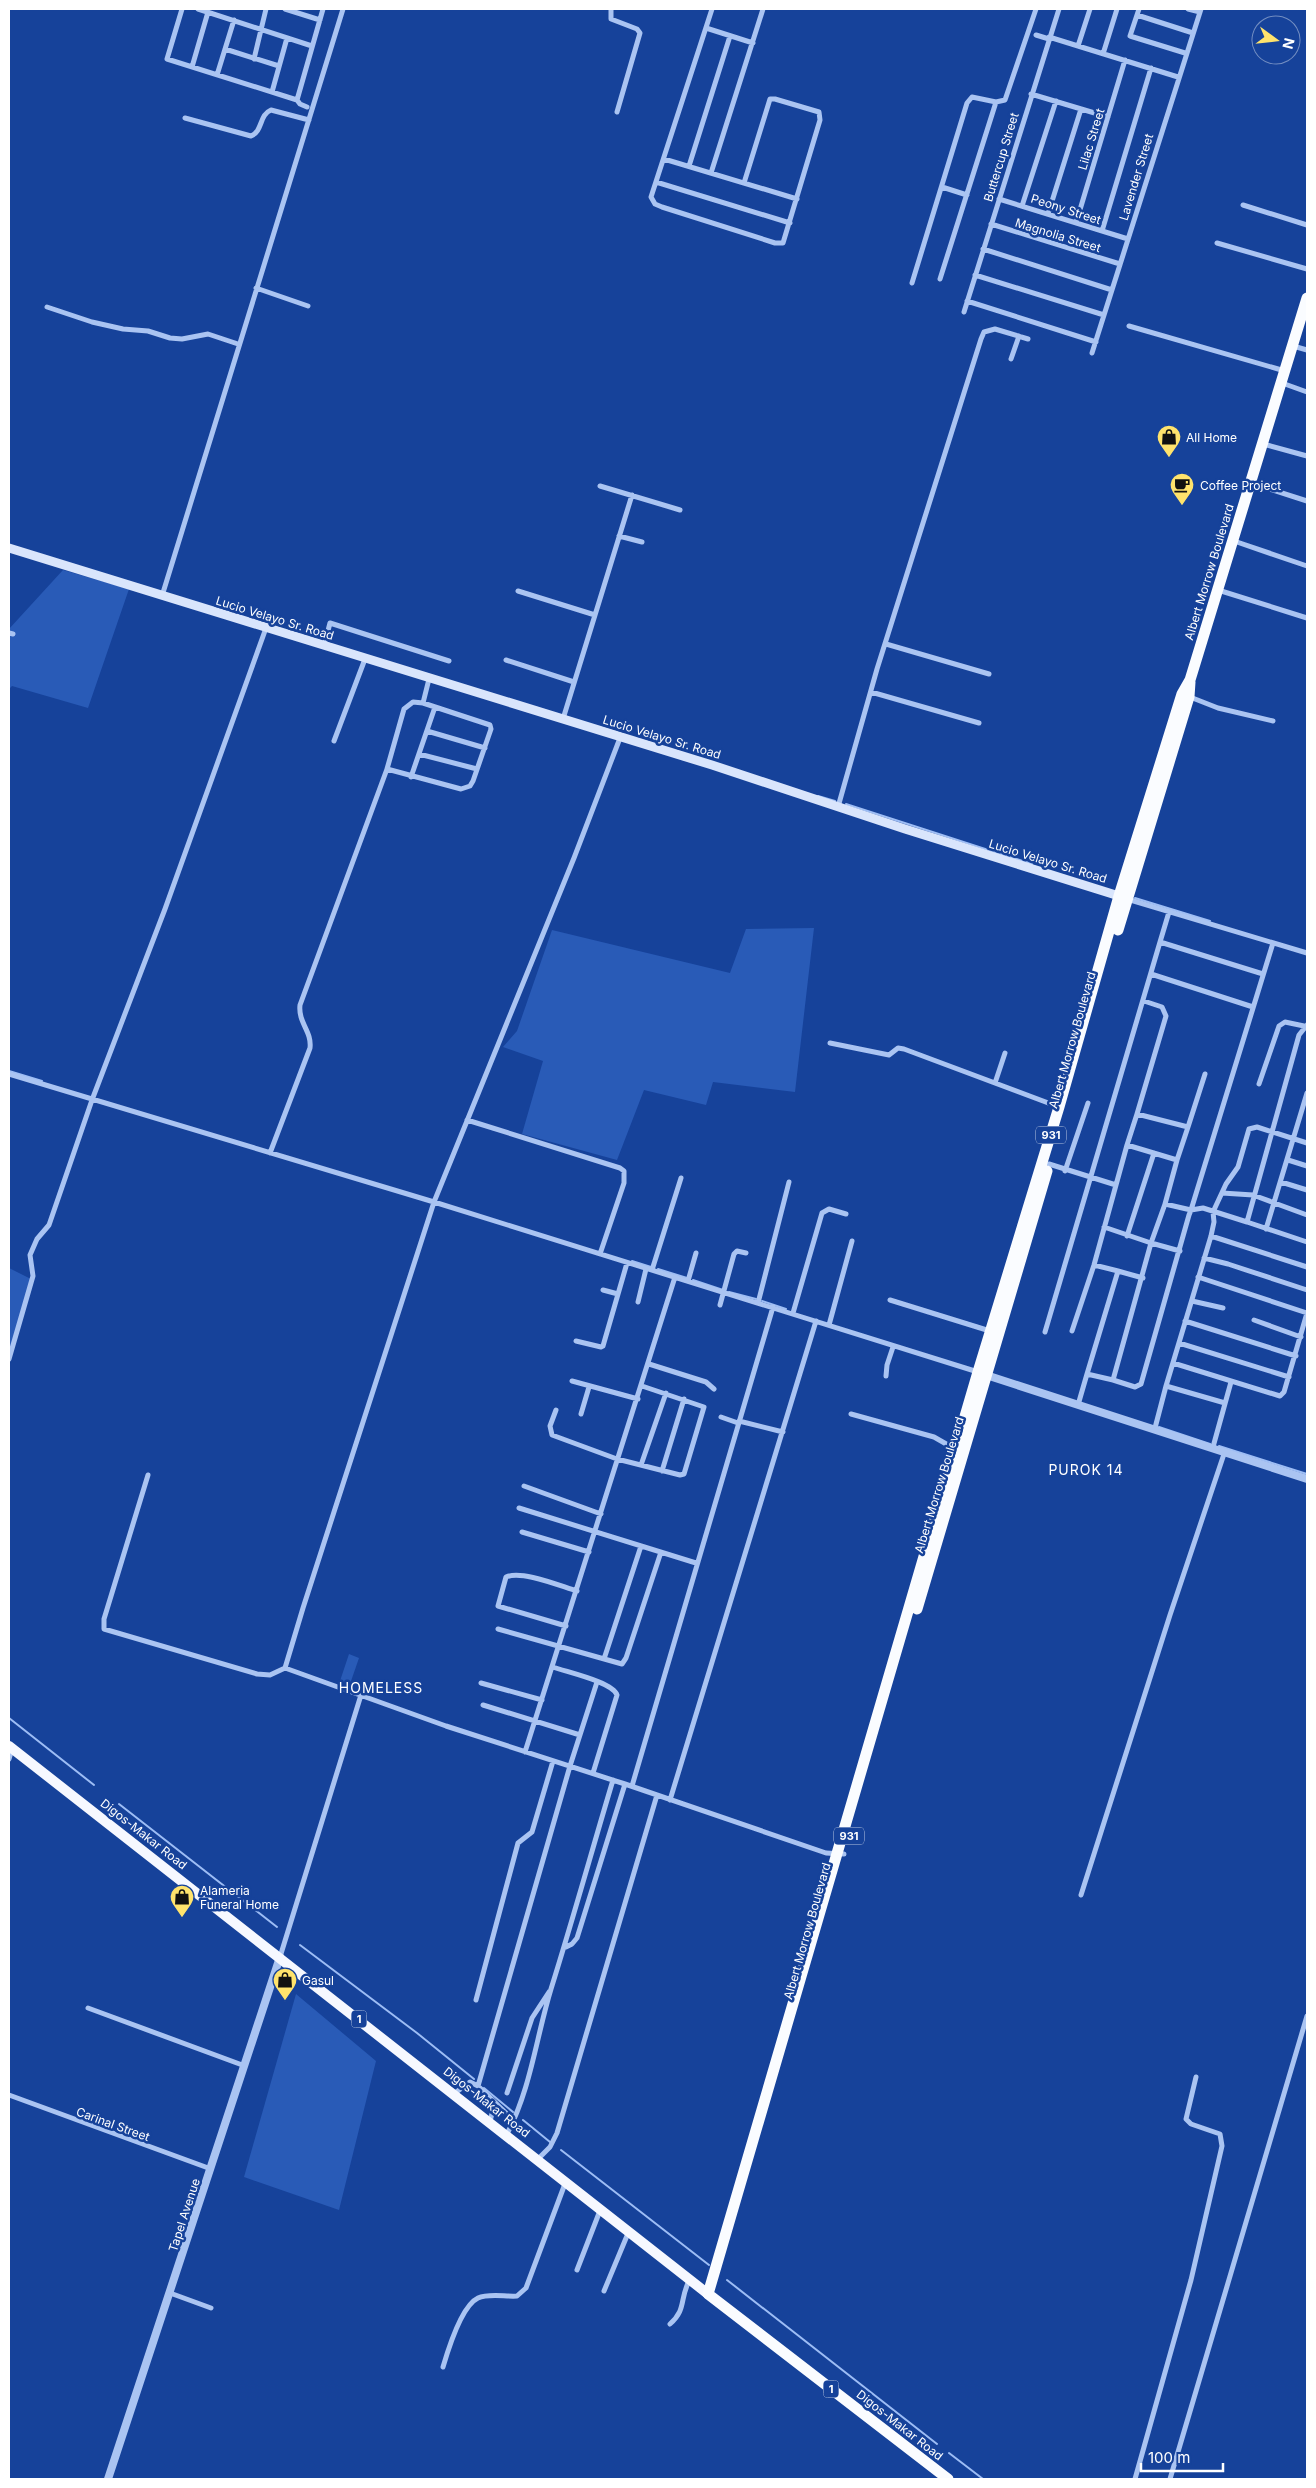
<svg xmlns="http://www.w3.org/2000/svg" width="1316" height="2488" viewBox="0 0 1316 2488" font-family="Inter,sans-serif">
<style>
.green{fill:#295bb7}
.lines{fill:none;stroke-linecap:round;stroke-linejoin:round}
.stream{stroke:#9dbdf5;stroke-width:2}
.minor{stroke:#aac4f2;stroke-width:5}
.tertiary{stroke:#aac4f2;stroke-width:8}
.secondary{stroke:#d9e5fc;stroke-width:9}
.primary{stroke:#f6f8ff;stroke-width:10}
.trunk{stroke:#fafcff;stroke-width:11}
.labels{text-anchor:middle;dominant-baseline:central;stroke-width:5;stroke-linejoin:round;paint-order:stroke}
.shield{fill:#16429a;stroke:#b9c6e1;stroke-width:1}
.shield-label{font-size:11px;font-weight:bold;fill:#fff}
.street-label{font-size:12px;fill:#fff;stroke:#16429a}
.poi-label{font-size:12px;fill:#fff;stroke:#16429a;text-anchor:start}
.neighbourhood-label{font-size:14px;letter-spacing:1px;fill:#fff;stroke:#16429a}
</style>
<rect width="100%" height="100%" fill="#16429a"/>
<path class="green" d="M63 570 129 589 88 708 12 686 9 689V629Z
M814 928 795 1092 713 1082 706 1105 644 1090 617 1160 522 1134 543 1061 503 1047 517 1031 552 930 730 973 746 929Z
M9 1268 31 1279 9 1353Z
M349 1654 359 1658 350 1684 340 1681Z
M296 1994 376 2061 339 2210 244 2177Z"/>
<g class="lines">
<path class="stream" d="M818 796 835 801
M846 804 1032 864
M1135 898 1210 921
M9 1071 42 1081
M632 1261 651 1267
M658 1269 687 1278
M693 1280 723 1290
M729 1292 756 1299
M762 1301 786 1309
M1159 1427 1210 1444
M1219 1446 1307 1474
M9 1718 94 1785
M119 1804 277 1927
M300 1945 417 2033 474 2079
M484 2088 513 2112
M523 2120 550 2142
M561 2150 709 2265
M727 2280 937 2444
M949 2453 983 2479"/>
<path class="minor" d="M182 9 167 59 297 100 300 104 307 107
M198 9 312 46
M285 9 320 20
M611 9V19L637 29 640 33 617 112
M712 9 651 197 655 204 662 207 775 243H783L820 120 819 112 775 99H770L744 183
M1139 9 1130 36 1185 53
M1188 9 1200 12
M1137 15 1193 33
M706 28 753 43
M1036 35 1049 39
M1049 37 1178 77
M1078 46 1090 9
M225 49 279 66
M1103 54 1117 9
M254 59 266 9
M192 67 208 12
M217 75 234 20
M272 92 287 38
M1031 94 1108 117
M297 100 323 9
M185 118 251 136C263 131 259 115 271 110L309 120
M664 159 797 199
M689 166 730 36
M711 173 763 9
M656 182 790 223
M942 187 967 195
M999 199 1128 239
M1243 205 1307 225
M1022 206 1056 101
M1048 214 1081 109
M1076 223 1125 60
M991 224 1120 264
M1102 231 1151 68
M1217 243 1307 269
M983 249 1112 290
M975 275 1104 315
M940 279 996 102
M912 283 967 103 972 97 996 102 1005 100 1036 9
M256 288 308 306
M967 301 1096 342
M47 307 92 322 123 329 148 331 170 338 182 339 208 334 238 344
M964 312 1059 9
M1129 326 1285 371
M1293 346 1307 350
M1092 353 1201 9
M1011 359 1019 336
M1282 383 1307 392
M1263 444 1307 456
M1251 483 1307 501
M600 486 680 510
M619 536 642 542
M1234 541 1307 566
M1218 590 1307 618
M518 591 595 615
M162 596 343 9
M9 633 13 634
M886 644 989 674
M324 646 330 623 449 661
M506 660 574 682
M871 692 979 723
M1190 697 1218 708 1273 721
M563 719 632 495
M427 731 485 748
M334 741 365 659
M419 754 477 769
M387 769 461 789 470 786 473 781 491 729 490 725 423 703
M411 777 435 707
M838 807 877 669 981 339 984 332 995 329 1028 339
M1127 899 1307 953
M1160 942 1169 912
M1151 974 1253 1007
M1307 1025 1299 1035 1247 1222 1307 1242
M830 1043 889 1055 898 1048 904 1049 1059 1107
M9 1074 434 1202 978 1372
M995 1083 1005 1053
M1259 1084 1279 1026 1285 1022 1304 1026
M1137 1114 1166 1016 1162 1007 1144 1001
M467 1120 620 1168 624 1171V1183L600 1254
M1188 1127 1205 1074
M1127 1145 1137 1114 1188 1127 1177 1160
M270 1153 310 1048C312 1031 298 1023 300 1005L387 769 404 709 413 702 423 703 429 679
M1288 1160 1307 1166
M1049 1164 1116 1185 1094 1265 1072 1331
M1065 1171 1088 1103
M1281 1182 1307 1190
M1116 1185 1127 1145 1177 1160 1165 1204
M1222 1193 1253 1195 1307 1215
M1191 1210 1273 943
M1191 1210 1203 1208 1247 1222
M1104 1227 1151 1243 1113 1380 1135 1387 1141 1384 1189 1215 1191 1210 1165 1204 1151 1243 1180 1251
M1266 1229 1307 1093
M1127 1236 1154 1153
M1211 1236 1307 1267
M1204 1258 1228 1264 1307 1290
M1094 1265 1118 1271 1087 1374 1113 1380
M652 1270 681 1178
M1118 1271 1143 1278
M1198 1277 1307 1313
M688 1281 696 1253
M603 1290 618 1294
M890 1300 990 1331
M1192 1301 1223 1308
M638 1302 646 1269
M758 1303 789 1182
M720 1305 734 1254 737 1251 746 1253
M793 1313 822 1213 829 1209 846 1214
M1254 1320 1301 1337
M1185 1321 1296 1356
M829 1325 852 1241
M1045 1332 1160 942 1263 974
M576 1341 601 1347 603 1346 627 1263
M1179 1343 1289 1377
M9 1359 33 1276 30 1255 37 1239 49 1225 92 1100 165 909 266 628
M1173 1363 1280 1396 1284 1392 1307 1313
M649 1364 706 1382 714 1389
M886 1376 887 1365 893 1347
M572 1381 638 1399
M1225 1403 1166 1386 1211 1236 1214 1222 1213 1212 1226 1184 1238 1167 1249 1129 1257 1127 1307 1143
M1078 1405 1087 1374
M556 1410 550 1426 552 1435 617 1459 680 1475 684 1474 704 1407 642 1386
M581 1414 589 1387
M851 1414 934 1437 955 1449
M721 1417 738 1423
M739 1421 783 1432
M1155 1428 1166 1386
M1213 1447 1231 1382
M641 1465 666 1393
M662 1471 684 1399
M148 1475 104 1619V1629L257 1674 270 1675 285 1668 303 1608 434 1202 574 858 620 738
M524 1486 601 1514
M519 1508 696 1563
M522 1532 589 1552
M566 1626 498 1606 506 1577C522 1570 560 1586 577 1591
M498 1629 622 1664 626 1658 661 1552
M604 1659 641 1546
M553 1667C566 1672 613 1682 617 1695L593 1773
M285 1668 446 1726 625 1784 826 1853 844 1854
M481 1683 542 1700
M483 1705 580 1735
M525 1752 675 1277
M9 1759 12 1749
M632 1786 773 1307
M670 1800 816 1321
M1081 1895 1170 1615 1225 1451
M566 1947 572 1944 577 1938 625 1784
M280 1957 361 1695
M476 2000 518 1843 532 1832 553 1761
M88 2008 245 2066
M455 2093 470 2082 478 2086
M507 2093 532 2018 549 1992
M9 2095 211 2169
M490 2121 493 2110 498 2107
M514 2121 478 2086 570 1766 597 1682
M507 2134C531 2088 536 2038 551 1989 573 1919 592 1850 613 1780
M538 2159 550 2147 557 2133 657 1795
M577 2270 601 2208
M604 2291 629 2231
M170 2293 211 2308
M670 2324C687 2309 679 2299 690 2279
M443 2367C448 2350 461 2306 478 2298 489 2293 506 2297 517 2296L526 2288 566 2181
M1135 2479 1191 2280 1222 2146 1220 2134 1191 2124 1186 2119 1196 2077
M1170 2479 1307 2016"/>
<path class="tertiary" d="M983 1374 1307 1479
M108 2479 280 1957"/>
<path class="secondary" d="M9 548 712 765 905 829 1119 896"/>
<path class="primary" d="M9 1746 708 2294"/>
<path class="trunk" d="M1118 930 1189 697 1190 682
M917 1609 1047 1171
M948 2479 708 2294 978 1372 1059 1107 1119 896 1182 694 1190 680 1307 298"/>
</g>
<defs>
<symbol id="shop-pin" viewBox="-11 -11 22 30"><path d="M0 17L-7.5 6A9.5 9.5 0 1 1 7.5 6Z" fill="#ffe36c" stroke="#16429a"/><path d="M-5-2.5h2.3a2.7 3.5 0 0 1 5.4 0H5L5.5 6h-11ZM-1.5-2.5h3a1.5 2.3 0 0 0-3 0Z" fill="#111"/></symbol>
<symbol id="cafe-pin" viewBox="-11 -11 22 30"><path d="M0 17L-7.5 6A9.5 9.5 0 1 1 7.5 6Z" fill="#ffe36c" stroke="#16429a"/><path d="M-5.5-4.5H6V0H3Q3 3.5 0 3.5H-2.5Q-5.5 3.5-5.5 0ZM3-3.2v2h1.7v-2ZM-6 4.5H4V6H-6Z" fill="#111"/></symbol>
</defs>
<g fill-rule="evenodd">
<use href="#shop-pin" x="1155" y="423" width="28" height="38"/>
<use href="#cafe-pin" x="1168" y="471" width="28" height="38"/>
<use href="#shop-pin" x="168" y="1883" width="28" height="38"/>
<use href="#shop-pin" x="271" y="1966" width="28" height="38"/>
</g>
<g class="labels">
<g class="shield">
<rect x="1036" y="1126.5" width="30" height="17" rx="4"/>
<rect x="834" y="1827.5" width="30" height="17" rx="4"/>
<rect x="351.5" y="2010.5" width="15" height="17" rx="4"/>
<rect x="823.5" y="2380.5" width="15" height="17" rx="4"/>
</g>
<g class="shield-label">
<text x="1051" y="1135">931</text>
<text x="849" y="1836">931</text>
<text x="359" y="2019">1</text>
<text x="831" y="2389">1</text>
</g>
<g class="street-label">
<text transform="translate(1091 139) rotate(-73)">Lilac Street</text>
<text transform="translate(1001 157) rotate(-73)">Buttercup Street</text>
<text transform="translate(1136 177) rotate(-73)">Lavender Street</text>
<text transform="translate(1066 209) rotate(18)">Peony Street</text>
<text transform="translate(1058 235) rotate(17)">Magnolia Street</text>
<text transform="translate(1209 572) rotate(-73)">Albert Morrow Boulevard</text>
<text transform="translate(275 618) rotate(17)">Lucio Velayo Sr. Road</text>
<text transform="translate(662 737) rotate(17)">Lucio Velayo Sr. Road</text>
<text transform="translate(1048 861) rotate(17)">Lucio Velayo Sr. Road</text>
<text transform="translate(1072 1040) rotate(-74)">Albert Morrow Boulevard</text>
<text transform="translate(939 1485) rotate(-73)">Albert Morrow Boulevard</text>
<text transform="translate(144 1834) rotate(38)">Digos-Makar Road</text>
<text transform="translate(807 1931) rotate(-74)">Albert Morrow Boulevard</text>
<text transform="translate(487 2102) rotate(38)">Digos-Makar Road</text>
<text transform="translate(113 2124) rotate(20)">Carinal Street</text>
<text transform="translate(184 2215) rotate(-72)">Tapel Avenue</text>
<text transform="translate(900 2425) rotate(38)">Digos-Makar Road</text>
</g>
<g class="poi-label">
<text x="1186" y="437">All Home</text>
<text x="1200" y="485">Coffee Project</text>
<text x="200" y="1890">Alameria<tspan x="200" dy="14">Funeral Home</tspan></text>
<text x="302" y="1980">Gasul</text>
</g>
<g class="neighbourhood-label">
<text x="1086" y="1469">PUROK 14</text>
<text x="381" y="1687">HOMELESS</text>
</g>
</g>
<rect width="1316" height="2488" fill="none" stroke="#ffffff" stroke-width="20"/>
<g transform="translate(1276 40) rotate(105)"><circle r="24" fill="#16429a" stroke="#738ec2"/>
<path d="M0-4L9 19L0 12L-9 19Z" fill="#ffe36c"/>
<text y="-8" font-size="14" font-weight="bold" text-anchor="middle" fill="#ffffff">N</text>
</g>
<path d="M1141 2463v8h82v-8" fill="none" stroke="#ffffff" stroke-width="2.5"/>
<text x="1148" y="2463" font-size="15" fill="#ffffff" stroke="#16429a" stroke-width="4" paint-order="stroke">100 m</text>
</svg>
